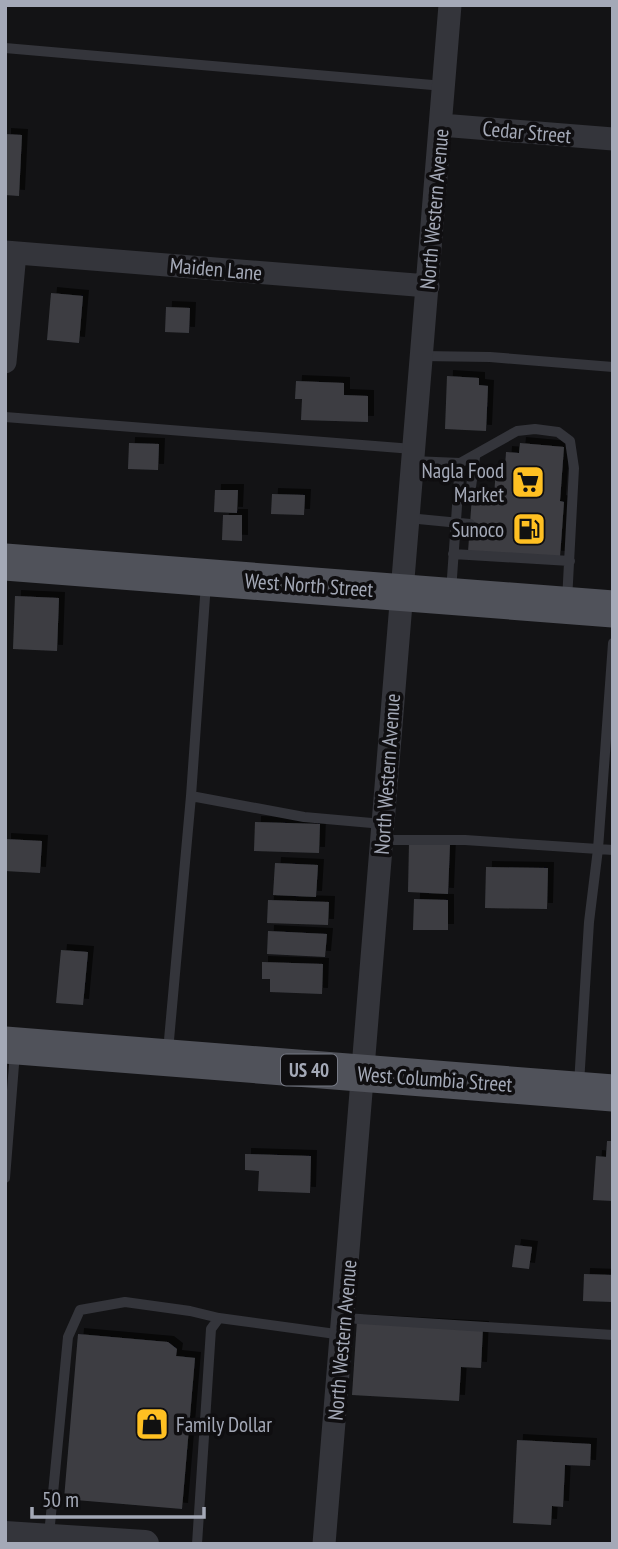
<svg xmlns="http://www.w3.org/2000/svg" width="618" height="1549" viewBox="0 0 618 1549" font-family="'PT Sans Narrow',sans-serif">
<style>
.building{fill:#3d3e43;filter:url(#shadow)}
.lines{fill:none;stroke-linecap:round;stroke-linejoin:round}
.service{stroke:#34353b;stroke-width:10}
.minor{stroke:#34353b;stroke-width:23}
.tertiary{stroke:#34353b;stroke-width:28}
.primary{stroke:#50525a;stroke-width:37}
.labels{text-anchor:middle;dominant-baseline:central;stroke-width:7;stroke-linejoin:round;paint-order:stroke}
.shield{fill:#0f0e10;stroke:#777a85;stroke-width:2}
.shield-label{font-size:19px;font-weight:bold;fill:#a4a9b7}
.street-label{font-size:21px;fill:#a4a9b7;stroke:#0f0e10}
.poi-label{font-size:21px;fill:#a4a9b7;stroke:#0f0e10;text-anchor:end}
</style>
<defs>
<filter id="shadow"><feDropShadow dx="6" dy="-6" stdDeviation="0" flood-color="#0009"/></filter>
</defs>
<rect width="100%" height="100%" fill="#131315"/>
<path class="building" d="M5 134 22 135 19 196 5 195Z
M51 293 83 296 79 343 47 340Z
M166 307 190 308 189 333 165 332Z
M447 376 479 378V385L488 386 486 431 445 429Z
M296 381 344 383V395L368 396V422L301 420 302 399H295Z
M129 443 159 444 158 470 128 469Z
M520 443 564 447 560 501 564 502 560 557 468 552 472 496 494 497 496 467 505 468 506 452 519 453Z
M215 490H238L237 513 214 512Z
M272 494 305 495 304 515 271 514Z
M223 515H242V541L222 540Z
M15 596 59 598 57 651 13 649Z
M255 822 320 824 319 853 254 851Z
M5 839 42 841 40 873 5 871Z
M409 843 450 844 448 894 408 892Z
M275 863 318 865 316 897 273 895Z
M486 867 548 868 547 909 485 908Z
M414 899 448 900V930H413Z
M268 900 329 902 328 925 267 923Z
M268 931 327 934 325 957 267 954Z
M61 950 88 952 83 1005 56 1003Z
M262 962 323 964 322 994 270 992V979H262Z
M607 1141H613V1201L593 1200 596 1156 606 1157Z
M245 1154 311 1156 310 1193 258 1191 259 1171 245 1170Z
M515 1245 532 1247 529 1269 512 1267Z
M584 1274 613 1275V1302L583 1301Z
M357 1320 483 1327 481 1368 461 1367 459 1401 352 1395Z
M78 1334 168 1342 177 1349 176 1356 195 1358 182 1509 64 1499Z
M517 1440 591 1444 590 1466 565 1465 563 1507 552 1506 551 1525 513 1523Z"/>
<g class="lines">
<path class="service" d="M5 48 444 86
M422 356 490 357 613 367
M5 417 413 449
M412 461 460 463 517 431 535 429 558 432 570 441 574 468 567 601
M459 493 471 487 475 457
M408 518 470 524
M453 554 570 561
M451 592 460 463
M191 796 304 817 383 824
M382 840H465L613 850
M168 1051 191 796 206 583
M579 1084 589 922 598 849 613 643
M5 1178 15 1052
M344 1318 613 1335
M49 1535 68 1337 80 1310 125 1302 190 1311 219 1318
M197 1544 211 1329 219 1318 343 1335"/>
<path class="minor" d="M441 125 613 139
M5 252 428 286
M5 362 15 253
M324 1544 450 5"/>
<path class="tertiary" d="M5 1535 145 1544"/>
<path class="primary" d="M5 562 613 609
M5 1045 613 1093"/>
</g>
<defs>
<symbol id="supermarket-square" viewBox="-11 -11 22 22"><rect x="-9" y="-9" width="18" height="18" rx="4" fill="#ffc022" stroke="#0f0e10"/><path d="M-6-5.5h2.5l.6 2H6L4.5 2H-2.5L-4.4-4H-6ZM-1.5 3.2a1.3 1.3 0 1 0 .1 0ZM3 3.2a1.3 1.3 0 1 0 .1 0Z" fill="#111"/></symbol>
<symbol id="fuel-square" viewBox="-11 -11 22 22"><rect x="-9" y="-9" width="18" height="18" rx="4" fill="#ffc022" stroke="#0f0e10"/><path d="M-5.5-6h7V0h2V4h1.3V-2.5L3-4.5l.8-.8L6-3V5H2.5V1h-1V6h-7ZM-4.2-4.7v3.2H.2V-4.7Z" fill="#111"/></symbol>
<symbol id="shop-square" viewBox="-11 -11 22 22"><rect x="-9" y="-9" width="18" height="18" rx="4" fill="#ffc022" stroke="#0f0e10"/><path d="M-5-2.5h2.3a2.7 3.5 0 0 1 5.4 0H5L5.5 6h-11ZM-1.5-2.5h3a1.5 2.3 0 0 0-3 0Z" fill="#111"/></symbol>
</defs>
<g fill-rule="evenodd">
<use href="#supermarket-square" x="509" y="463" width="38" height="38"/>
<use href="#fuel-square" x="510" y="510" width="38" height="38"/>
<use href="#shop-square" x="133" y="1405" width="38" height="38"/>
</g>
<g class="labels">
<rect class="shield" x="281" y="1054.5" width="56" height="31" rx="5"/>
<g class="shield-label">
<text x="309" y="1070">US 40</text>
</g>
<g class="street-label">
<text transform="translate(527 132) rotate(5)">Cedar Street</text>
<text transform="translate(434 209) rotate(-85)">North Western Avenue</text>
<text transform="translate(216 269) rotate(5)">Maiden Lane</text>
<text transform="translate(309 585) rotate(4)">West North Street</text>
<text transform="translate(387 774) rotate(-86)">North Western Avenue</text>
<text transform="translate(435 1079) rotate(4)">West Columbia Street</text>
<text transform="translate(342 1340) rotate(-85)">North Western Avenue</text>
</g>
<g class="poi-label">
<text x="504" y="470">Nagla Food<tspan x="504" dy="24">Market</tspan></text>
<text x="504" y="529">Sunoco</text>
<text x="176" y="1424" text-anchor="start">Family Dollar</text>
</g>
</g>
<rect width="618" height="1549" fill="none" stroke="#a4a9b7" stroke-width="14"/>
<path d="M32 1507v10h172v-10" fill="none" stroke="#a4a9b7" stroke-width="3.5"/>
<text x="42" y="1507" font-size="21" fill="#a4a9b7" stroke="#0f0e10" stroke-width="5" paint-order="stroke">50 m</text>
</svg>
